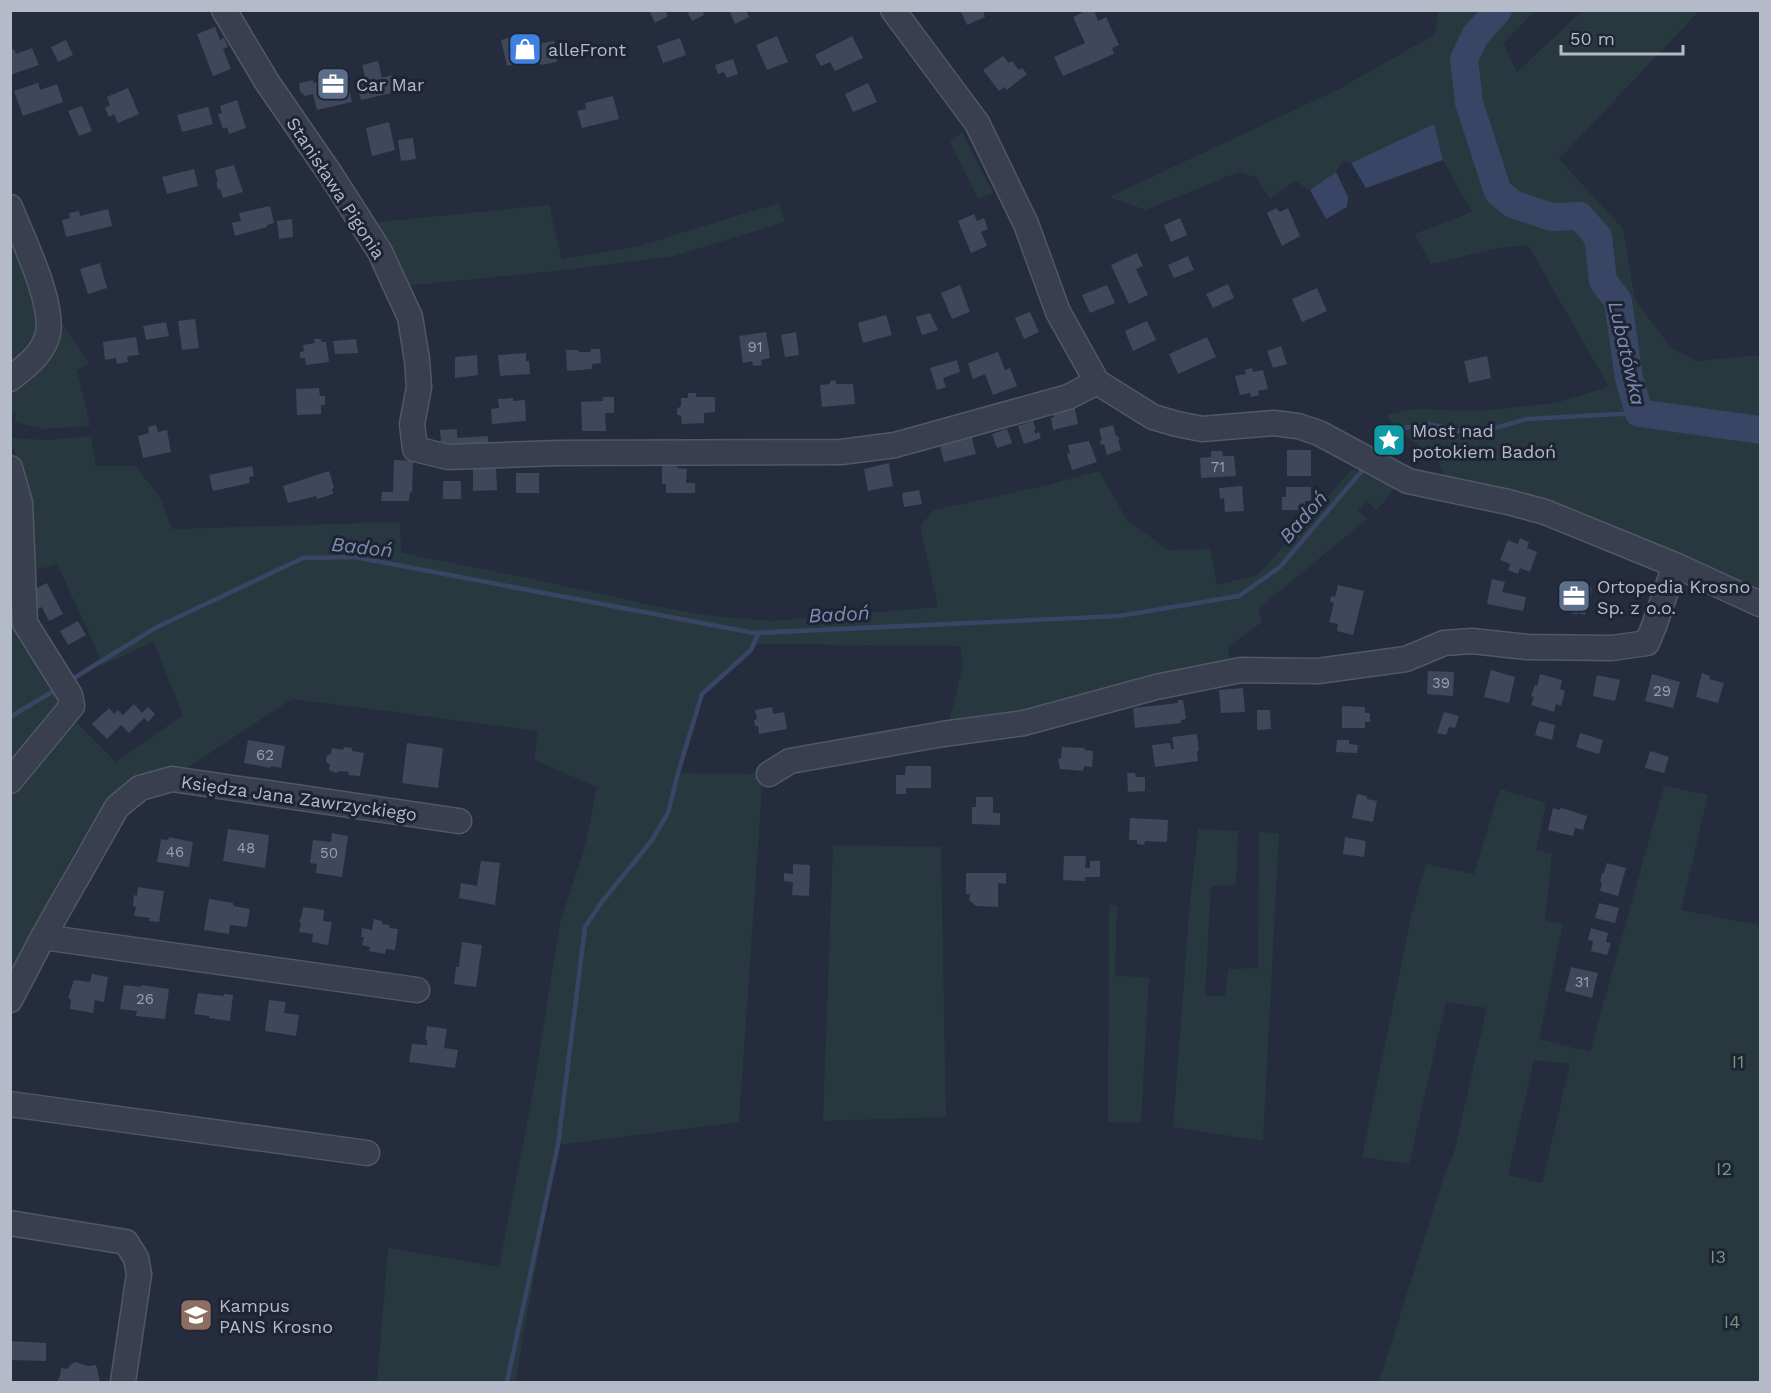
<svg xmlns="http://www.w3.org/2000/svg" width="1771" height="1393" viewBox="0 0 1771 1393" font-family="'Work Sans',sans-serif">
<style>
.green{fill:#27393f;fill-rule:evenodd}
.water{fill:#394565}
.lines{fill:none;stroke-linecap:round;stroke-linejoin:round}
.stream{stroke:#394565;stroke-width:4.5}
.river{stroke:#394565;stroke-width:28}
.building{fill:#3f475b}
.minor-casing{stroke:#515766;stroke-width:27}
.minor{stroke:#393f4e;stroke-width:24}
.labels{text-anchor:middle;dominant-baseline:central;stroke-width:6;stroke-linejoin:round;paint-order:stroke}
.number-label{font-size:15px;fill:#989dae}
.poi-label{font-size:18px;fill:#b5bac9;stroke:#1e2433;text-anchor:start}
.street-label{font-size:18px;fill:#b5bac9;stroke:#1e2433}
.park-label{font-size:18px;fill:#6d9a7d;stroke:#1e2433}
.water-label{font-size:20px;font-style:italic;fill:#7d8cb0;stroke:#1e2433}
</style>
<rect width="100%" height="100%" fill="#252c3e"/>
<path class="green" d="M1439 11H1535L1503 44 1517 72 1582 11H1699L1559 159 1623 229 1635 299 1670 347 1697 361 1760 355V597L1445 479 1438 459 1397 430 1387 415 1414 409 1479 411 1555 403 1609 387 1528 245 1503 247 1431 264 1414 234 1472 212 1443 160 1434 124 1351 163 1343 161 1336 172 1310 190 1295 181 1270 199 1257 178 1238 172 1146 210 1109 197 1337 90 1434 35Z
M962 132 993 193 978 199 950 142Z
M779 203 785 222 674 256 555 271 403 286 369 223 549 205 562 259 636 247Z
M10 245 89 363 77 371 90 426 43 429 15 422 16 411 11 414Z
M91 436 96 466H135L160 497 172 529 400 522 401 553 513 575 665 608 712 616 770 621 938 607 920 526 934 510 1044 486 1099 471 1127 520 1168 550 1210 549 1217 585 1258 575 1352 469 1396 487 1383 503 1376 510 1367 501 1358 510 1367 519 1258 609 1262 622 1228 647 1230 666 1025 715 948 726 963 665 960 646 758 644 702 694 678 773 763 774 739 1122 558 1145 515 1382H377L388 1248 499 1267 533 1092 560 923 586 843 597 787 534 760 538 731 292 699 178 774 96 819 73 854 39 920 11 983V792L72 718 116 762 183 715 153 641 102 666 90 635 57 564 29 572 21 479 11 438 46 440Z
M10 496 18 564 65 702 10 771Z
M1664 786 1708 795 1681 910 1758 925 1760 917V1382H1379L1446 1170 1454 1153 1487 1008 1446 1002 1409 1164 1362 1157 1411 917 1426 864 1474 874 1500 789 1546 803 1536 850 1552 854 1545 920 1563 924 1539 1039 1590 1052ZM1534 1060 1570 1064 1542 1183 1508 1175Z
M1198 829 1238 831 1236 885 1211 886 1205 996H1225L1228 969 1258 968 1259 832 1279 833 1263 1141 1173 1127 1190 902Z
M833 845 941 847 946 1117 823 1121Z
M1109 905H1117L1115 976 1149 977 1141 1123 1108 1122Z"/>
<path class="water" d="M1434 124 1443 160 1366 188 1351 163Z
M1336 172 1348 197 1347 207 1326 219 1310 190Z"/>
<g class="lines">
<path class="stream" d="M1376 455 1398 429 1428 424 1474 434 1527 419 1639 413
M12 602V616L15 620
M69 681 157 627 303 558 355 557 754 633 1119 616 1239 596 1280 567 1366 466
M10 717 57 689
M507 1382 558 1145 585 927 601 903 652 840 668 813 678 773 702 694 751 650 759 632"/>
<path class="river" d="M1498 10 1475 36 1464 59 1469 103 1498 192 1513 204 1551 217 1580 216 1598 237 1603 281 1618 301 1629 378 1639 413 1760 430"/>
</g>
<path class="building" d="M649 10H665L668 16 655 23Z
M692 10H702L704 15 692 21 688 13Z
M729 10H746L749 17 735 24Z
M960 10H983L985 17 967 25Z
M1088 10H1094L1098 21 1106 17 1119 45 1112 48 1114 54 1063 76 1054 57 1085 43 1073 17Z
M215 27 220 40 224 38 228 47 223 49 231 69 213 76 197 34Z
M515 36 516 40 527 37 531 56 519 59 520 63 507 66 501 40Z
M777 36 788 62 767 70 756 45Z
M852 36 863 58 835 71 830 62 821 66 815 55Z
M680 38 686 55 663 63 657 46Z
M66 40 73 55 58 62 51 47Z
M554 41 557 62 540 65 536 44Z
M32 48 39 65 10 75V51L14 49 16 54Z
M1003 56 1009 63 1012 61 1019 70 1022 68 1027 74 1007 90 1005 87 999 91 983 70Z
M733 59 738 74 727 78 724 72 718 74 715 65Z
M378 61 382 78 392 75 396 92 361 100 357 83 366 81 362 65Z
M336 78 337 87 348 84 352 102 317 110 313 94 305 96 300 91 299 83 313 80V83Z
M38 83 40 90 57 84 63 102 23 116 14 91Z
M868 83 877 102 853 112 845 94Z
M128 88 139 114 118 123 114 114 109 117 105 108 110 105 107 97Z
M613 96 619 119 582 128 577 111 586 109 585 103Z
M237 100 246 128 229 134 227 127 223 129 218 114 222 113 220 106Z
M82 106 92 131 79 136 68 111Z
M208 107 213 124 182 132 177 115Z
M389 122 395 150 372 156 366 128Z
M413 138 416 159 401 161 398 140Z
M234 165 243 192 223 198 220 189 218 190 216 182H218L215 170Z
M194 169 198 186 167 194 162 177Z
M270 206 274 223 267 225V227L235 236 232 223 241 221 239 213Z
M1276 208 1280 212 1288 208 1300 236 1282 246 1267 213Z
M108 209 112 226 66 237 62 220 70 218 69 213 79 211 80 216Z
M974 214 977 221 984 218 988 229 981 232 987 246 971 253 958 221Z
M1180 218 1187 235 1171 242 1164 225Z
M292 219 293 237 279 239 277 221Z
M1137 253 1143 266 1136 269 1148 295 1129 304 1111 265Z
M1188 256 1194 270 1174 278 1168 265Z
M100 263 107 288 88 294 80 269Z
M1228 284 1234 298 1213 308 1206 294Z
M960 285 970 312 952 319 941 293Z
M1107 285 1115 303 1090 313 1082 295Z
M1317 288 1327 311 1302 322 1292 299Z
M1030 312 1039 332 1024 339 1015 318Z
M930 313 938 330 922 335 916 317Z
M886 315 892 335 863 343 858 323Z
M195 319 199 348 182 350 178 321Z
M1147 321 1156 340 1133 351 1125 331Z
M166 322 169 336 146 340 143 326Z
M766 332 770 358 761 360 762 365 753 366 752 361 743 363 739 336Z
M796 332 799 355 785 357 781 335Z
M136 337 139 355 127 356 128 362 117 364 116 358 105 360 103 342Z
M1207 337 1216 357 1178 374 1169 354Z
M314 339H321V342H326L329 362 306 365 305 358H300V352L304 351 303 345 315 343Z
M356 339 358 353 335 354 333 341Z
M1281 346 1287 364 1273 368 1267 351Z
M590 349H600L601 363 592 364V369L567 371 566 350H578L579 352H591Z
M998 352 1005 370 1010 368 1017 386 993 395 985 374 973 379 968 363Z
M526 353V361H529L530 374 500 376 498 355Z
M477 355 478 375 455 378V357Z
M1487 356 1491 378 1469 383 1464 361Z
M957 360 960 372 943 378 946 387 937 390 930 368Z
M1252 368 1253 372 1263 370 1268 389 1258 391 1259 395 1251 397 1250 393 1240 395 1235 376 1246 374 1245 370Z
M836 380V384H853L855 404 822 407 820 385 830 384V381Z
M319 388 320 396H325V405H321V414L297 415 296 389Z
M688 393H696V397H715V412L704 413V423L682 424 681 416 677 414V409L681 406V398H688Z
M603 397H614V413H605L606 431H582L581 402 603 401Z
M513 398V401L525 400 526 421 492 424 491 409 499 408 498 399Z
M1074 404 1078 424 1053 430 1051 418 1054 417 1052 410Z
M1033 421 1036 429 1034 430 1035 434 1039 432 1041 438 1024 444 1018 426Z
M156 425 158 432 167 430 171 452 143 458 138 436 149 433 148 427Z
M1113 425 1116 436H1118L1119 440H1118L1121 450 1107 455 1104 444 1101 445 1100 441 1102 440 1099 429Z
M457 429V438L488 436 489 448 442 451 440 430Z
M1007 429 1012 443 997 448 992 434Z
M971 434 976 454 944 462 939 442Z
M1089 441 1097 462 1072 470 1067 454 1070 453 1068 445Z
M1287 450H1311V476H1287Z
M1211 451H1222L1223 456H1234L1236 476 1201 478 1200 458 1211 457Z
M394 460 413 461 412 493 410 492 409 501H381L382 492H393Z
M489 463V469L496 468 497 490 473 491V469H480L479 464Z
M889 463 893 486 868 491 864 469Z
M662 465H677V468L687 469 686 483H695V493H666V484H662Z
M252 466 254 476 249 477 250 483 213 491 209 475Z
M329 471 334 488 332 489 333 494 317 499 316 496 288 503 283 486Z
M516 473H539V493H516Z
M443 481H461V499H443Z
M1242 486 1244 511 1225 512 1224 498 1220 499 1219 488Z
M1286 487H1311V501H1305V510H1282V497H1286Z
M919 490 922 504 904 507 902 493Z
M1520 538 1529 542 1527 548 1537 552 1530 572 1520 568 1518 574 1508 570 1510 564 1500 560 1508 540 1518 544Z
M1492 579 1505 582 1502 592 1526 597 1523 611 1487 604Z
M47 583 63 614 49 621 42 607 38 609 34 601 38 599 33 590Z
M1338 585 1364 591 1353 635 1337 631 1338 624 1329 622 1334 603 1330 602 1331 596 1335 597Z
M1568 585 1576 587V591L1580 592 1582 585 1592 588 1589 602H1591L1589 607H1587L1585 615 1577 613V615L1562 609 1564 602 1562 601Z
M78 621 86 635 68 645 60 631Z
M1491 670 1515 677 1509 703 1484 697Z
M1428 671 1454 672 1453 696 1427 694Z
M1702 673 1710 676 1709 679 1724 683 1718 703 1696 697Z
M1540 674 1562 680 1560 689 1565 691 1561 706 1556 704 1554 712 1531 705 1534 697 1531 696 1535 685 1537 686Z
M1652 674 1680 682 1673 708 1645 701Z
M1597 675 1620 680 1615 701 1593 696Z
M1243 688 1245 712 1221 713 1219 690Z
M1178 700H1183L1186 719 1181 720V723L1135 728 1133 708 1178 703Z
M134 704 142 713 148 707 155 714 148 722 144 718 129 733 121 725 107 739 92 724 109 708 114 714 118 710 123 715Z
M1342 706 1365 707V713H1370V722H1365V728H1342Z
M772 707 773 714 784 712 787 729 759 734 758 726H755L754 720 757 719 755 710Z
M1257 710H1270L1271 729 1257 730Z
M1444 712 1459 716 1455 728 1449 727 1446 735 1437 733Z
M1539 721 1555 725 1552 740 1535 735Z
M1580 733 1603 740 1599 754 1576 747Z
M1197 734 1199 751H1197L1198 761 1155 767 1152 745 1170 743 1171 749H1174L1172 737Z
M248 740 285 746 281 768 271 766V768L244 763Z
M1337 740H1349V744L1358 745 1357 753 1336 752Z
M407 743 443 748 438 788 402 783Z
M344 747 352 748V751L364 753 360 776 348 775 349 772 340 771 336 773 329 770 330 764 327 763 326 760 327 755 331 754 332 748 343 750Z
M1062 747 1085 748 1084 750 1093 751 1092 767 1084 766 1083 771 1060 769 1058 759 1061 758Z
M1650 751 1669 757 1664 773 1645 768Z
M906 766H931V788H906V794H896V775H905Z
M1127 773H1135L1136 777H1145V791L1128 792Z
M1357 794 1367 796V799L1377 801 1373 822 1352 818Z
M976 797H993V813H1000V825L972 824V807H976Z
M1553 808 1560 810V808L1565 809 1587 816 1583 830 1575 828 1573 836 1548 830Z
M1130 818 1168 820 1167 842 1145 841 1144 845 1137 844V840H1129Z
M228 829 269 835 265 868 223 861Z
M332 833 348 836 342 877 316 873 317 864 310 863 313 840 331 842Z
M169 837 193 842 189 867 157 862 161 839 168 840Z
M1345 837 1366 841 1364 857 1343 854Z
M1064 856H1086L1085 868H1090V861H1100V877H1085V881L1063 880Z
M481 861 500 863 495 905 459 898 461 883 477 886Z
M1607 863 1626 868 1618 896 1600 891 1602 882H1600L1602 873H1604Z
M793 864 810 865 809 896 792 895 793 882 784 881V873L793 874Z
M966 873H1006V884L998 883V907L976 906 969 900 970 894H966Z
M138 887 164 891 159 922 149 921 150 918 134 916 136 907 133 906 134 895 137 896Z
M209 899 233 903 234 906 250 909 247 927 230 925 229 934 204 930Z
M1599 903 1619 908 1615 923 1595 918Z
M303 907 324 910 323 921 332 922 328 945 312 942 313 934 299 932 301 924 299 921 302 915Z
M374 919 382 921V924L390 925 389 928 398 929 395 950 386 949 385 954 369 951 370 947 362 945 364 937H361L362 928 372 930Z
M1591 928 1608 933 1606 942 1611 943 1607 955 1591 951 1593 941 1588 940Z
M462 942 482 945 476 987 454 984 456 967H459Z
M1571 967 1598 973 1592 998 1565 991Z
M92 974 108 977 104 1002 95 1000 93 1013 70 1009 71 1000 68 998 74 980 90 982Z
M124 985 141 987V985L169 989 165 1019 136 1016 137 1011 120 1009Z
M198 993 224 996V994L233 995 230 1021 209 1018V1016L194 1014Z
M269 1000 286 1002 284 1013 299 1015 296 1036 265 1031Z
M427 1026 447 1029 444 1048 458 1050 455 1068 409 1062 412 1044 427 1045V1040L425 1039Z
M10 1341 46 1343V1361L10 1360Z
M76 1362 88 1366 96 1365 100 1382H57L60 1376 61 1368 68 1369 71 1364Z"/>
<g class="lines">
<defs>
<path id="minor" d="M224 10 267 82 331 175 380 252 410 317 417 360 419 387 412 424 415 449 448 457 558 453 841 452 895 445 1068 397 1097 382
M893 10 977 123 1026 224 1058 312 1097 382 1153 417 1177 424 1202 429 1274 423 1298 426 1319 433 1408 481 1508 502 1545 512 1675 565 1760 604
M10 207C22 237 57 308 47 337 41 356 25 367 10 379
M10 468 20 503 25 623 70 695 72 706 10 781
M769 774 790 761 943 734 1024 723 1156 687 1241 670 1318 671 1406 659 1444 643 1472 641 1527 647 1612 648 1647 643 1654 626 1675 565
M43 937 417 990
M10 1000 43 937 117 807 140 788 172 779 459 821
M10 1104 367 1153
M10 1223 126 1242 136 1258 139 1274 123 1382"/>
</defs>
<use href="#minor" class="minor-casing"/>
<use href="#minor" class="minor"/>
</g>
<defs>
<symbol id="shop-square" viewBox="-11 -11 22 22"><rect x="-9" y="-9" width="18" height="18" rx="4" fill="#3f7fe0" stroke="#1e2433"/><path d="M-5-2.5h2.3a2.7 3.5 0 0 1 5.4 0H5L5.5 6h-11ZM-1.5-2.5h3a1.5 2.3 0 0 0-3 0Z" fill="#fff"/></symbol>
<symbol id="office-square" viewBox="-11 -11 22 22"><rect x="-9" y="-9" width="18" height="18" rx="4" fill="#5c6f8a" stroke="#1e2433"/><path d="M-6-3h4V-5.5h4V-3h4V5H-6ZM-1-4.5V-3h2v-1.5ZM-6 0V1H6V0Z" fill="#fff"/></symbol>
<symbol id="sight-square" viewBox="-11 -11 22 22"><rect x="-9" y="-9" width="18" height="18" rx="4" fill="#0f9aa8" stroke="#1e2433"/><path d="M0-6L1.8-2.2L6-1.7L2.9 1.2L3.7 5.4L0 3.3L-3.7 5.4L-2.9 1.2L-6-1.7L-1.8-2.2Z" fill="#fff"/></symbol>
<symbol id="university-square" viewBox="-11 -11 22 22"><rect x="-9" y="-9" width="18" height="18" rx="4" fill="#8d6e63" stroke="#1e2433"/><path d="M0-5L7-2L0 1L-7-2ZM-4 1L0 2.5L4 1V4Q0 6-4 4Z" fill="#fff"/></symbol>
</defs>
<g fill-rule="evenodd">
<use href="#shop-square" x="506" y="30" width="38" height="38"/>
<use href="#office-square" x="314" y="65" width="38" height="38"/>
<use href="#sight-square" x="1370" y="421" width="38" height="38"/>
<use href="#office-square" x="1555" y="577" width="38" height="38"/>
<use href="#university-square" x="177" y="1296" width="38" height="38"/>
</g>
<g class="labels">
<g class="number-label">
<text x="755" y="347">91</text>
<text x="1218" y="467">71</text>
<text x="1441" y="683">39</text>
<text x="1662" y="691">29</text>
<text x="265" y="755">62</text>
<text x="246" y="848">48</text>
<text x="175" y="852">46</text>
<text x="329" y="853">50</text>
<text x="1582" y="982">31</text>
<text x="145" y="999">26</text>
</g>
<g class="poi-label">
<text x="548" y="49">alleFront</text>
<text x="356" y="84">Car Mar</text>
<text x="1412" y="430">Most nad<tspan x="1412" dy="21">potokiem Badoń</tspan></text>
<text x="1597" y="586">Ortopedia Krosno<tspan x="1597" dy="21">Sp. z o.o.</tspan></text>
<text x="219" y="1305">Kampus<tspan x="219" dy="21">PANS Krosno</tspan></text>
</g>
<g class="street-label">
<text transform="translate(336 188) rotate(57)">Stanisława Pigonia</text>
<text transform="translate(299 798) rotate(8)">Księdza Jana Zawrzyckiego</text>
</g>
<g class="park-label">
<text x="1738" y="1061">I1</text>
<text x="1724" y="1168">I2</text>
<text x="1718" y="1256">I3</text>
<text x="1732" y="1321">I4</text>
</g>
<g class="water-label">
<text transform="translate(1627 353) rotate(77)">Lubatówka</text>
<text transform="translate(1303 517) rotate(-49)">Badoń</text>
<text transform="translate(362 547) rotate(6)">Badoń</text>
<text transform="translate(839 614) rotate(-3)">Badoń</text>
</g>
</g>
<rect width="1771" height="1393" fill="none" stroke="#b5bac9" stroke-width="24"/>
<path d="M1561 45v9h122v-9" fill="none" stroke="#b5bac9" stroke-width="3"/>
<text x="1570" y="45" font-size="18" fill="#b5bac9" stroke="#1e2433" stroke-width="4.5" paint-order="stroke">50 m</text>
</svg>
